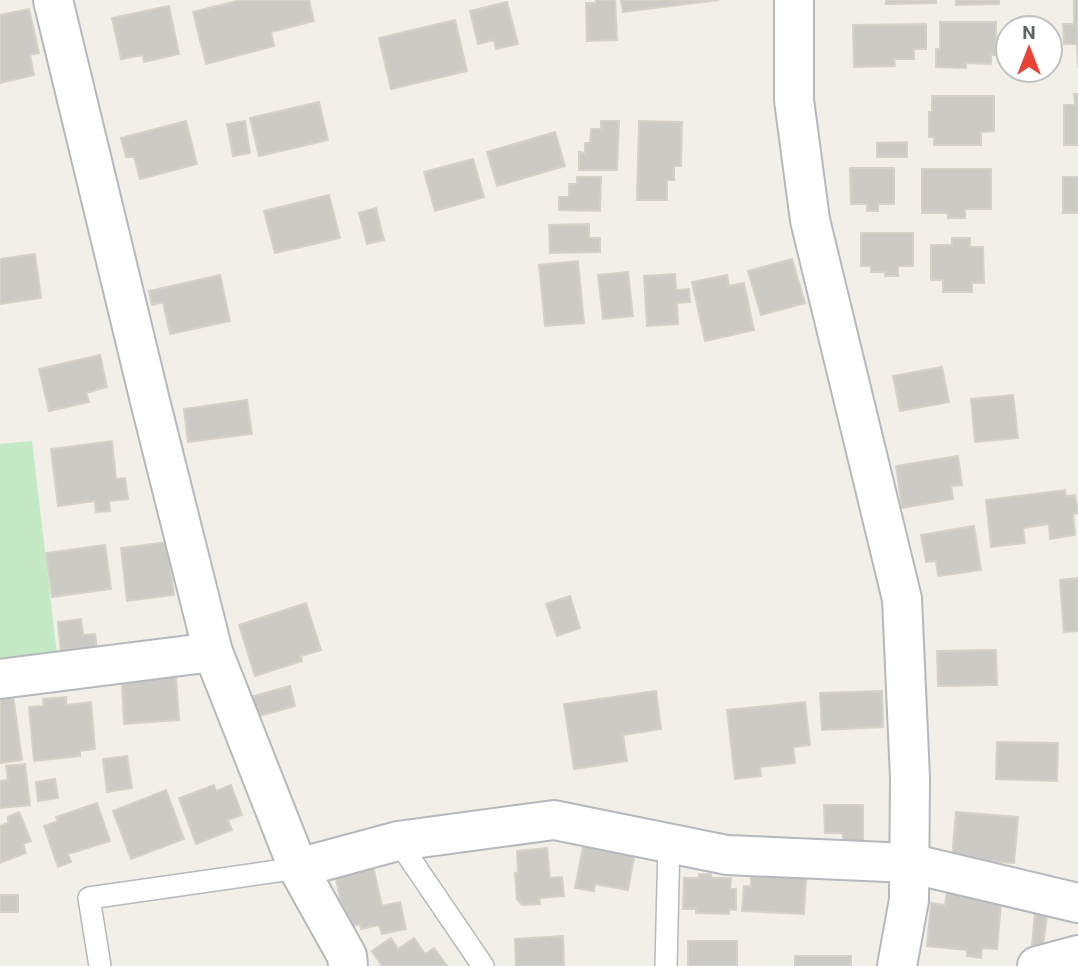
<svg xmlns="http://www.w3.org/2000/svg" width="1078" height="966" viewBox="0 0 1078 966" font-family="Roboto,sans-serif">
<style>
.green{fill:#c5e8c5}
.building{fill:#cccac5;stroke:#d6d1c6;stroke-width:2}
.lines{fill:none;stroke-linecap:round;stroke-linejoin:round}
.lane-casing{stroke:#b5b8bc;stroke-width:24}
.street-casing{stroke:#b5b8bc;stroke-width:42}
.lane{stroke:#fff;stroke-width:21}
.street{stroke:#fff;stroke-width:38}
</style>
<rect width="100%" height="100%" fill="#f1efe8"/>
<path class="green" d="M32 441 58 663 0 671V444Z"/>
<path class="building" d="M240 0H309L314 21 271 32 274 46 206 64 193 12Z
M596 0H615L617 40 587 41 586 3H596Z
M621 0H719L623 12Z
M886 0H936V3L886 4Z
M956 0H999V4L956 5Z
M1074 0H1078V67L1077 44H1064L1063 24H1074Z
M507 2 518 44 496 49 494 40 478 44 470 11Z
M169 6 179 54 144 62 143 55 121 59 112 18Z
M29 9 39 53 30 55 34 75 0 83V15Z
M455 20 467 71 391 89 379 38Z
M940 22H996V55H991V64L966 63V68L936 67V49H940Z
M926 24V49H914V59H894L895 66 854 67 853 25Z
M1074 94H1078V145H1064V105H1075Z
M932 96H994V131L981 132V145H934V137H929V112H932Z
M319 102 328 140 259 156 250 118Z
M186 121 197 164 140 179 134 157H126L121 138Z
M245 121 250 153 233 156 227 124Z
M601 121H619L617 170H579V152L585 153V143H590L591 129H601Z
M639 121 682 122 681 166H674V180H667V200H637Z
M555 132 565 166 497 186 487 152Z
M907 142V157H877V143Z
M473 159 484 197 435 211 424 172Z
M850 168H894V204H878V211H867V204H851Z
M922 169H991V209H965V218H948V213H922Z
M577 177H601L600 211 559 210V197H569V184H577Z
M1063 177H1078V213H1063Z
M329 195 340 238 275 253 264 211Z
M376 208 384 240 367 244 359 213Z
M589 224V238H600V252L550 253 549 225Z
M861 233H913V266H898V276H885V272H871V266H861Z
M952 238H970V247H983L984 283H972V292H943V280H931V245H952Z
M35 254 41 298 0 304V259Z
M792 259 805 303 761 315 748 271Z
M578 261 584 323 545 326 539 265Z
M628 272 633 316 603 319 598 275Z
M675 274 676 290 689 289 690 302 677 303 678 324 647 326 644 276Z
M220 275 230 321 170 334 163 302 152 305 149 291Z
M727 275 729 286 744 283 754 330 705 341 692 282Z
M100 355 107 387 86 393 89 402 49 411 39 369Z
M942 367 949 402 900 411 893 376Z
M1013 395 1018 438 975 442 971 399Z
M247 400 252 434 188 442 184 409Z
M112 441 116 479 125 478 128 499 109 501 110 511 96 512 95 501 58 506 51 449Z
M958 456 962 485 951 486 953 499 902 508 896 466Z
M1065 490 1066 496 1075 495 1078 513 1073 514 1075 535 1050 539 1049 524 1023 528 1025 543 991 547 986 500Z
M974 526 981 570 938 576 936 561 926 562 921 535Z
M167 542 174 595 127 601 121 548Z
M105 545 111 589 52 597 46 553Z
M1078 578V631L1064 632 1060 580Z
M570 596 580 628 557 636 546 604Z
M306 603 321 650 301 656 302 661 255 676 239 625Z
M81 619 83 635 95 634 97 650 61 654 58 622Z
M996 650 997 685 938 686 937 651Z
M176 677 179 720 124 724 122 681Z
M290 686 295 706 256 717 251 697Z
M656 691 661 729 623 735 627 761 574 769 564 704Z
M882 691 883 727 822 730 820 693Z
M13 695 22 760 0 763V697Z
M66 697V705L91 702 95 749 80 751V756L34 761 29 707 44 706 43 699Z
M805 702 810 745 793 747 795 763 760 767 761 776 735 779 727 710Z
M997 742 1058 743 1057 781 996 779Z
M127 756 132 788 107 792 103 759Z
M25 764 30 805 0 808V781L8 780 6 766Z
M55 779 58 798 38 801 36 782Z
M214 785 216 791 231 785 242 815 228 820 232 830 196 844 179 798Z
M166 790 184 839 131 859 113 811Z
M97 803 110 841 68 854 71 862 58 867 44 826 58 821 56 817Z
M824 805H863V842L843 843V833H825Z
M19 812 31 841 23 844 26 853 0 863V826L8 823V817Z
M956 812 1018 817 1014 863 952 859Z
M584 842 635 852 628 890 595 884 594 891 575 888Z
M547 848 550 878 562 877 564 896 539 898 540 904 522 905 517 899 515 873H518L517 851Z
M373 866 382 906 400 902 406 929 382 934 379 925 361 929 360 924 346 927 335 874Z
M699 874H711V878H731L730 889H736V910L729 909V914L696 913V909H683L684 878H699Z
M751 875 806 878 804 914 742 911 744 886 751 887Z
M947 891 970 893 976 900 1001 903 997 949 982 948 981 958 967 956V950L927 946 931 903 945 905Z
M0 895H18V912H0Z
M1035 914 1047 915 1043 946 1032 945Z
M563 936 564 966H516L515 939Z
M391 938 398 949 414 938 425 954 434 948 447 966H382L372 951Z
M688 941H737V966H688Z
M795 956H851V966H795Z"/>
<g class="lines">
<defs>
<path id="lane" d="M398 841 483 966
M100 966 89 898 298 868
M666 966 669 842"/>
<path id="street" d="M53 0 150 401 213 652 298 868 347 956 348 966
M794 0V100L810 220 902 599 910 778 909 900 897 966
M0 679 213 652
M298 868 398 841 554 820 727 855 909 863 1078 903
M1037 966 1078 955"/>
</defs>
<use href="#lane" class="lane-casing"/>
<use href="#street" class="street-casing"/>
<use href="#lane" class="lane"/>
<use href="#street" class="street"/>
</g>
<g transform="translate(1029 49)"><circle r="33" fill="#ffffff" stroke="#bfc1c3" stroke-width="2"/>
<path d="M0-5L12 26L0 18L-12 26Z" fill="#ea4335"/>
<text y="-10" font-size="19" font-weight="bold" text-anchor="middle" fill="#5f6368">N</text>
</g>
</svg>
